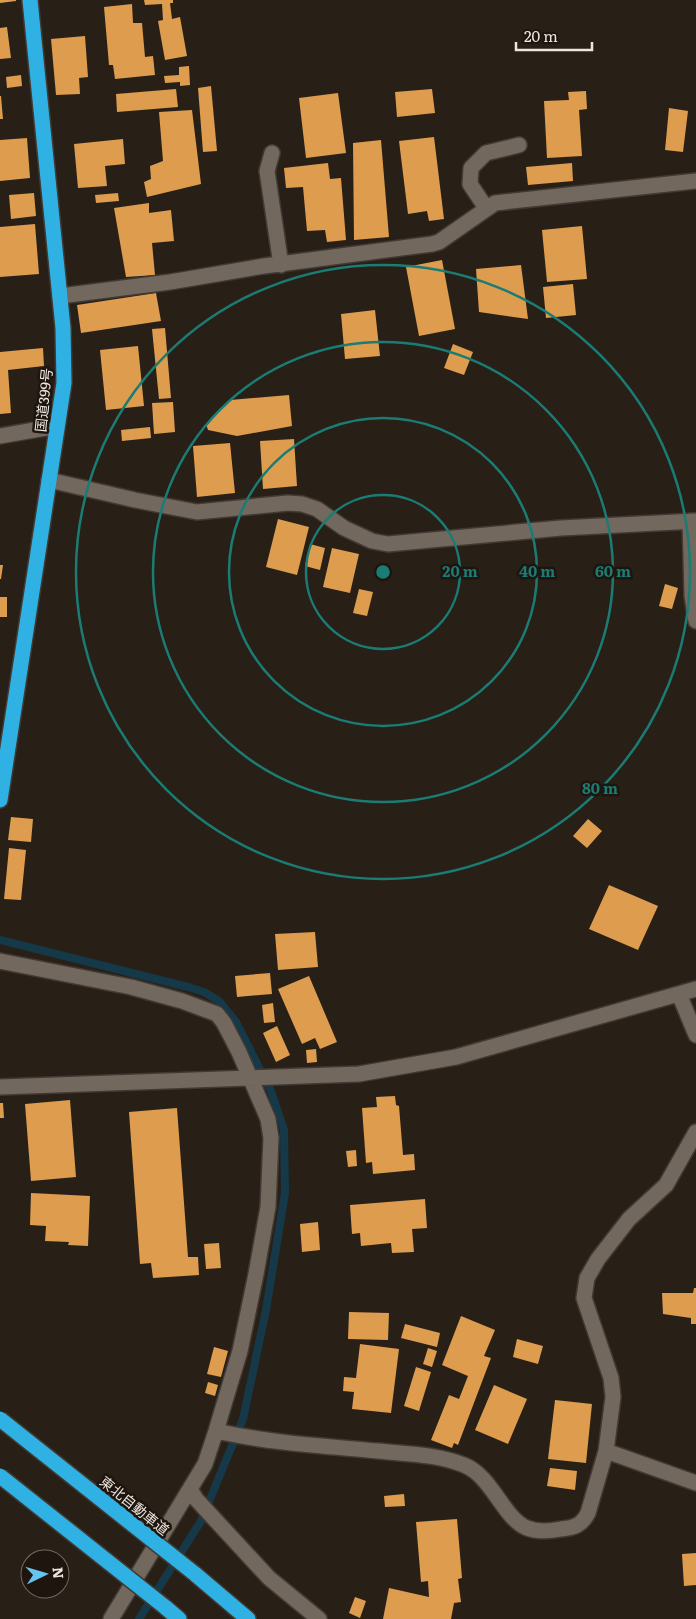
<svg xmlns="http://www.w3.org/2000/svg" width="696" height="1619" viewBox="0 0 696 1619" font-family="Literata,'Noto Sans JP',serif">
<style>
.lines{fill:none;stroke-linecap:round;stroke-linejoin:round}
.stream{stroke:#153948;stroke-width:8}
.building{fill:#de9c4f}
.minor-casing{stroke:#413a34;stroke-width:18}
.highway-casing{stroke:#413a34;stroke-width:18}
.minor{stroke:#72685d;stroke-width:15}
.highway{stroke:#2fb2e3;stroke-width:15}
.highway-bridge-casing{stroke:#413a34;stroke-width:18;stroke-linecap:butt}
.highway-bridge{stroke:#2fb2e3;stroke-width:15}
.ring{fill:none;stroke:#1a7c74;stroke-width:2.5}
.labels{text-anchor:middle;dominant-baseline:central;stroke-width:5;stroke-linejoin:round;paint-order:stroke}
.street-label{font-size:14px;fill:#ece6e0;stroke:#1e160e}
.centre{fill:#1a7c74;stroke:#1e160e;stroke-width:2.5}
.ring-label{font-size:15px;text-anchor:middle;font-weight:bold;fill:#1a7c74;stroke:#1e160e;stroke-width:5;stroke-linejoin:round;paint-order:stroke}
</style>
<rect width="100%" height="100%" fill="#282017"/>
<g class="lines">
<path class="stream" d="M0 940 188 987 204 992 219 1001 236 1022 271 1091 284 1130 285 1193 266 1310 243 1419 201 1521 139 1619"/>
</g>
<path class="building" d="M0 0H16V1L0 3Z
M144 0H173V3H170L172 19 180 17 187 56 165 60 158 21 163 20 162 4 145 5Z
M132 4 133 23H142L145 57 153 56 155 75 115 79 113 65H109L104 7Z
M7 27 11 58 0 59V28Z
M85 36 88 77 79 78 80 94 56 95 51 39Z
M189 66 190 85 180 86V82L165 83 164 76 179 75V67Z
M21 75 22 86 7 88 6 77Z
M211 86 217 151 203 152 198 88Z
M176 89 178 107 117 112 116 94Z
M432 89 435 113 397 117 395 92Z
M586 91 587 109 579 110 582 156 547 158 544 101 569 100 568 92Z
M338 93 346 153 306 158 299 98Z
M0 96H1L3 119H0Z
M669 108 688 111 683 152 665 150Z
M192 110 201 184 147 197 144 182 151 179 150 166 163 161 159 112Z
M434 137 444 219 429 221 427 211 408 214 399 141Z
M27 138 30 178 0 181V140Z
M123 139 125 164 105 166 107 186 78 188 74 144Z
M381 140 389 237 354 240 353 143Z
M328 163 330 179 341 178 346 240 327 242 325 230 307 231 303 187 286 188 284 168Z
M572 163 573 181 528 185 526 167Z
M34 193 36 216 11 219 9 195Z
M118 193 119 201 96 203 95 195Z
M149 203V213L171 210 174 241 152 243 155 275 126 277 114 208Z
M35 224 39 274 0 277V227Z
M582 226 587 279 547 282 542 230Z
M442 260 455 329 419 336 406 267Z
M521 265 528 319 479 312 476 269Z
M573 284 576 315 546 318 543 287Z
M156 293 161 321 81 333 77 305Z
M375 310 380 356 345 359 341 314Z
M165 328 171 398 159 399 152 329Z
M453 344 473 352 464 375 444 368Z
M138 346 144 406 106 410 100 350Z
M43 348 44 366 8 370 11 413 0 414V352Z
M289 395 292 426 237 436 208 430 206 424 230 400Z
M173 402 175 432 154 434 152 403Z
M150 427 151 438 122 441 121 430Z
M294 439 297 486 263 489 260 441Z
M230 443 235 493 197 497 193 446Z
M278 519 309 527 297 575 266 567Z
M310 544 325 548 320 570 305 566Z
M332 548 359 554 350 593 323 587Z
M0 565H3L1 579H0Z
M665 584 678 588 672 609 659 606Z
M359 589 373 592 367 616 353 613Z
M0 597H7V617H0Z
M11 817 33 819 31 842 8 840Z
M588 819 602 831 587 848 573 836Z
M9 848 26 850 21 900 4 899Z
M609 885 658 906 638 950 589 929Z
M315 932 318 967 278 970 275 934Z
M270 973 272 994 237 997 235 976Z
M309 976 337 1042 320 1049 315 1038 302 1044 278 989Z
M273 1003 275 1022 264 1023 262 1005Z
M277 1026 290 1055 276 1062 263 1033Z
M316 1049 317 1062 307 1063 306 1050Z
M395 1096 396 1105 399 1106 403 1155 414 1154 415 1170 373 1174 372 1162 366 1163 362 1108 377 1107 376 1097Z
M70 1100 76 1177 31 1181 25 1104Z
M0 1103H3L4 1118H0Z
M177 1108 188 1257H198L199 1275 153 1278 151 1263 140 1264 129 1112Z
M356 1150 357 1166 348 1167 346 1151Z
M31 1193 90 1196 88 1246 68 1245 69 1242 45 1241 46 1226 30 1225Z
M425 1199 427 1228 412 1229 414 1252 392 1253 391 1243 361 1246 360 1233 352 1234 350 1205Z
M318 1222 320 1250 302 1252 300 1224Z
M219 1243 221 1268 206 1269 204 1244Z
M694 1288H696V1324H691V1318L663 1314 662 1293H693Z
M349 1312 389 1313 388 1340 348 1339Z
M461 1316 495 1330 484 1356 491 1358 458 1445 454 1443 452 1448 431 1440 449 1395 459 1399 468 1376 442 1365Z
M405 1324 440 1333 437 1347 401 1338Z
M517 1339 543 1346 538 1364 513 1357Z
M360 1344 399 1349 391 1413 352 1409 354 1392 343 1391 344 1377 356 1378Z
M214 1347 228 1351 221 1377 207 1374Z
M428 1348 437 1351 432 1367 423 1364Z
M416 1367 431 1372 419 1411 404 1406Z
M208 1382 218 1385 215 1396 205 1393Z
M494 1385 527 1399 508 1444 475 1430Z
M555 1400 592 1404 586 1463 548 1459Z
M550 1468 577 1471 575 1490 547 1486Z
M404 1494 405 1506 385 1507 384 1496Z
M457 1519 462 1578 458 1579 461 1602 454 1603 451 1619H383L389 1588 429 1597 428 1581 421 1582 416 1522Z
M696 1553V1585L684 1586 682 1554Z
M355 1597 366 1601 360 1618 349 1613Z"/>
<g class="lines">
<defs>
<path id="minor" d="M272 153 267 171 281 265
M486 208 470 184 471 168 486 153 519 145
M60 296 170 282 264 266 432 244 439 242 495 203 696 181
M0 436 57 426
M49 480 135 500 197 512 288 503 302 504 317 509 344 528 372 541 388 544 561 528 696 521
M690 521 692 596 696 621
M0 961 131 987 182 1001 217 1014 224 1023 239 1052 268 1119 271 1138 268 1207 256 1274 240 1351 216 1431 205 1464 111 1619
M679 994 696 1035
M0 1087 359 1074 456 1057 696 989
M216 1431C269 1443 324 1446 378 1451 406 1454 437 1454 464 1465 492 1476 503 1518 527 1528 537 1532 551 1531 561 1529 574 1528 582 1525 588 1513L606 1451 613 1397 611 1378 584 1298 587 1278 598 1259 629 1219 666 1185 696 1132
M606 1451 696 1483
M190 1489 196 1499 269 1578 319 1619"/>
<path id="highway" d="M0 800 64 383 63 328 30 0
M195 1574 248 1619
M165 1607 179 1619"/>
</defs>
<use href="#minor" class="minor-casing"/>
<use href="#highway" class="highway-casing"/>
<use href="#minor" class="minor"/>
<use href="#highway" class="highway"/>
<defs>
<path id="highway-bridge" d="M0 1419 195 1574
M0 1476 165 1607"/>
</defs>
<use href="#highway-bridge" class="highway-bridge-casing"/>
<use href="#highway-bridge" class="highway-bridge"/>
</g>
<g class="ring">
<circle cx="383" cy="572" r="77"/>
<circle cx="383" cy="572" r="154"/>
<circle cx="383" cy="572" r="230"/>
<circle cx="383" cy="572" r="307"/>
</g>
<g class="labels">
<g class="street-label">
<text transform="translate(43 400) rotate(-84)">国道399号</text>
<text transform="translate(135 1505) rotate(39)">東北自動車道</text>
</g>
</g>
<circle cx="383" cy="572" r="8" class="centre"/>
<g class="ring-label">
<text x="460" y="577">20 m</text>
<text x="537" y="577">40 m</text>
<text x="613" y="577">60 m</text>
<text x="600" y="794">80 m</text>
</g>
<g transform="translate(45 1574) rotate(85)"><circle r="24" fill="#1e160e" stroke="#706962"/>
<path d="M0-4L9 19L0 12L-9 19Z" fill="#65c5ee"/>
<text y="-8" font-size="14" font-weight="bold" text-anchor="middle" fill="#ece6e0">N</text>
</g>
<path d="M516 42v8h76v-8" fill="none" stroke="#ece6e0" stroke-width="2.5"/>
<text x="524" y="42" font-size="15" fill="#ece6e0" stroke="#1e160e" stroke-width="4" paint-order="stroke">20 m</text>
</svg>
